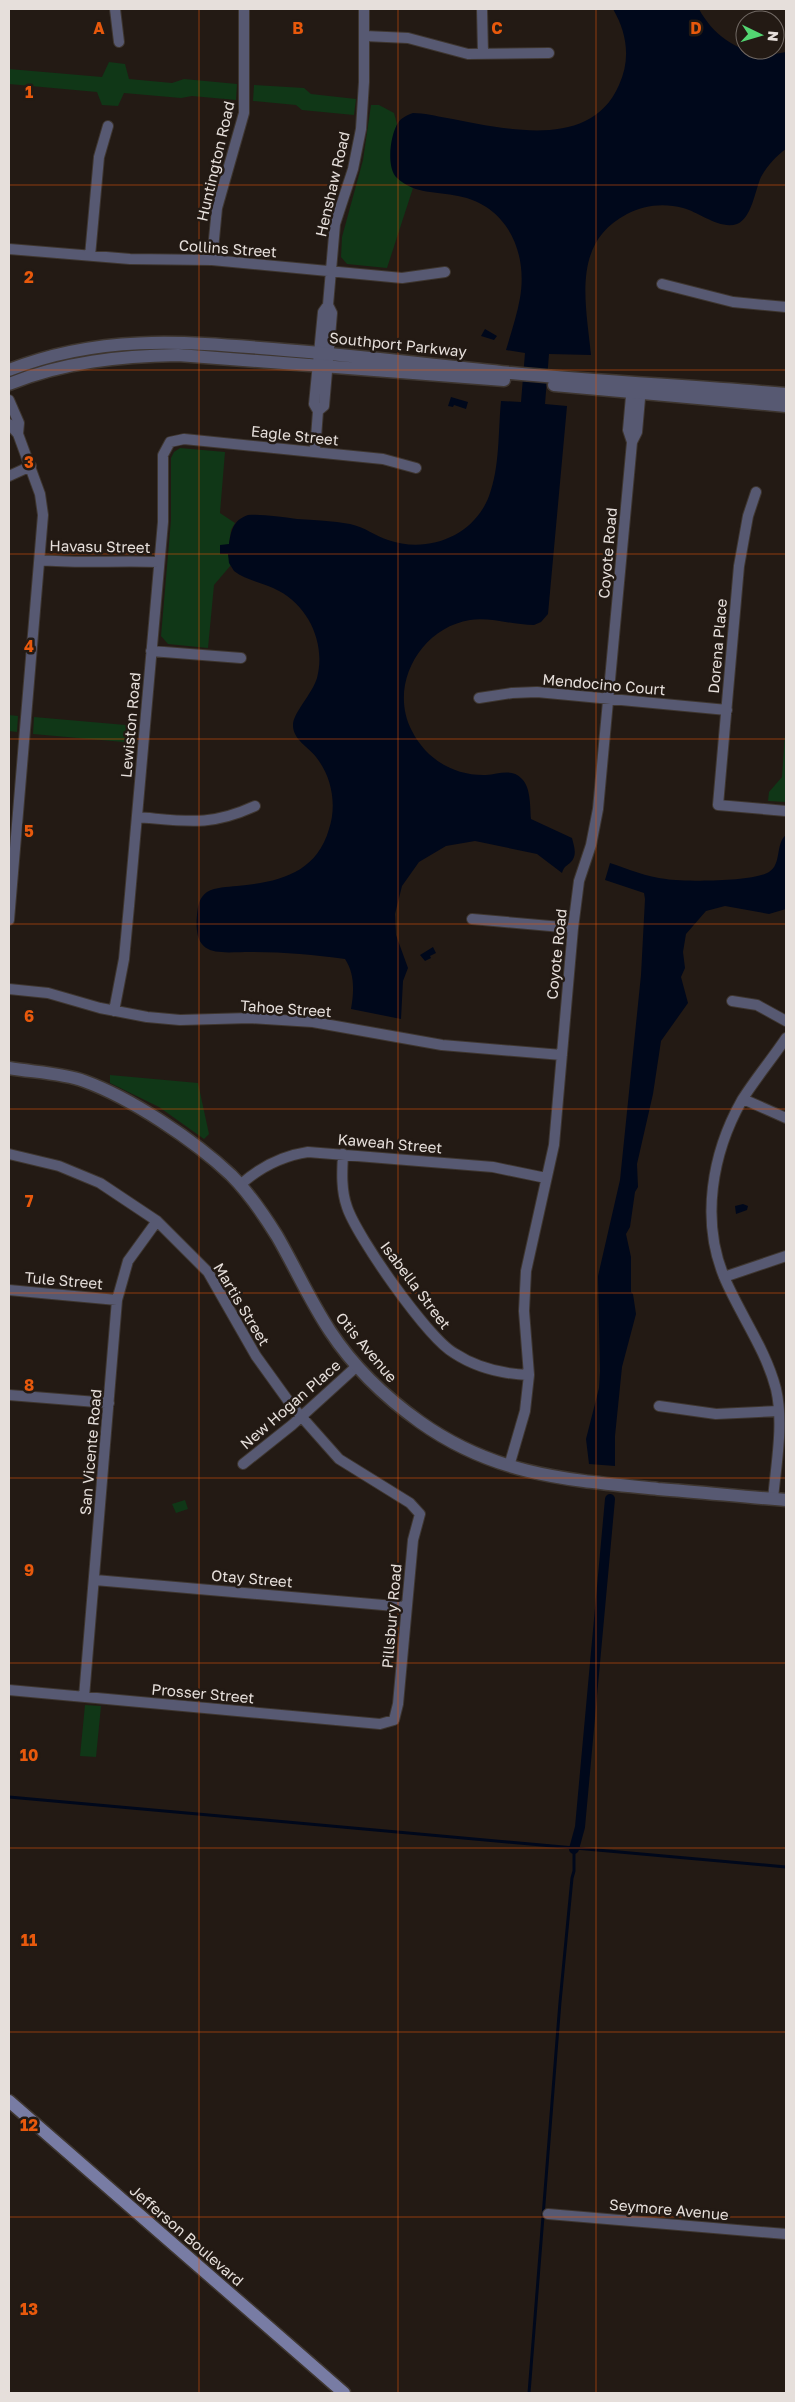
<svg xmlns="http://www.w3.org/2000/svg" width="795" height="2402" viewBox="0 0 795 2402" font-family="'Golos Text',sans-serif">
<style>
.green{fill:#103717}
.water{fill:#00081b}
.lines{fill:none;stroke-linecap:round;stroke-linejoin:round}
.stream{stroke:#00081b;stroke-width:3}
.canal{stroke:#00081b;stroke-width:10}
.minor-casing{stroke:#3e3630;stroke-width:12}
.tertiary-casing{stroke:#3e3630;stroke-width:15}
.secondary-casing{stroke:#3e3630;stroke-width:15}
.minor{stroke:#575972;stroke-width:10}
.tertiary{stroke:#575972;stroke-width:12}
.secondary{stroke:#787ca4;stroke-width:12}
.grid{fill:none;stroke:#e8590c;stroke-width:1;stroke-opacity:0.55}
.labels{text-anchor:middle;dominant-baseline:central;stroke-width:5;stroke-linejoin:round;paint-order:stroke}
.street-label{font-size:15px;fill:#e6dfdb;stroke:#231a14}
.grid-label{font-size:16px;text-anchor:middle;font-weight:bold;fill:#e8590c;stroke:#231a14;stroke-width:5;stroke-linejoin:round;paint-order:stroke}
</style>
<rect width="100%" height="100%" fill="#231a14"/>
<path class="green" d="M109 62 125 64 129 79 172 83 184 79 237 84 236 100 192 96 181 98 124 93 118 106 102 105 97 92 9 84V69L102 77Z
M254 85 304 88 311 94 356 99 354 115 302 110 296 105 253 101Z
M371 105H379L394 113 397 124 393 138 405 183 413 188 387 268 347 264 341 257 342 237 363 160Z
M180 448 225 452 220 513 235 523 231 530 229 545H220L228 554 231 565 214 585 208 648 168 644 161 636 171 520V458L174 452Z
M9 715 18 716 17 732 9 731Z
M34 717 137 726 135 743 33 734Z
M786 719V802L768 801 769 792 782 777Z
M110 1075 198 1083 209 1134 204 1139 159 1107 110 1083Z
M185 1500 188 1509 176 1513 172 1504Z
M85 1705 101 1706 96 1757 80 1756Z"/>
<path class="water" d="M613 9H699C716 41 750 60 786 52V149C776 156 767 166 761 177 755 190 752 218 737 224 720 230 699 212 683 208 664 203 644 205 627 214 571 243 586 303 591 355L549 354 545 404 567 406 548 614 541 622 534 625C512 625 491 617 470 620 420 628 388 686 412 731 426 759 454 776 486 775 499 774 512 768 522 779 531 788 530 807 531 819L572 838C574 846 578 856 570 863 565 867 564 867 562 873L537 854 475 841 446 846 419 862 402 886 395 914 396 935 408 968 403 981 401 1019 351 1009C354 992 355 974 345 959 314 955 283 952 251 952 218 952 193 959 197 915 198 905 199 898 207 892 216 887 227 887 237 886 278 882 316 874 329 829 337 805 332 777 316 757 308 747 292 739 293 724 294 712 312 694 317 678 326 644 309 607 279 591 265 583 247 581 234 571L229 563 228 554H220V545L229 544C231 531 233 520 248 515 264 514 281 517 297 519 314 520 333 521 350 524 365 527 375 536 388 540 428 554 474 536 489 496 500 467 498 432 501 401L521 402 525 353 506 350C511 333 517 315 520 298 528 252 507 205 458 196 436 191 416 195 397 178 386 168 390 135 398 123 401 118 407 115 413 113 424 113 436 116 447 118 502 128 590 152 619 85 631 59 627 33 613 9Z
M485 329 497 336 494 340 481 336Z
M451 397 468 402 466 409 454 405 453 407 448 406Z
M786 835V909L769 914 725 906 706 911 686 934 683 952 685 968 681 977 688 1003 661 1041 653 1094 637 1164 638 1187 635 1192 630 1227 626 1234 631 1257V1292L633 1294 636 1314 622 1367 615 1436V1466L589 1464 586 1439 599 1388 600 1371 598 1276 620 1180 641 975 645 899 644 893 605 880 610 863C628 869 647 877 666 879 685 882 754 882 769 872 782 864 775 844 786 835Z
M433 947 436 953 430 956 431 958 425 961 420 955Z
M743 1204 748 1206 747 1210 736 1214 735 1206Z"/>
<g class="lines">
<path class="stream" d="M9 1797 786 1867
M529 2393 560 2002 572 1878 574 1871V1849"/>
<path class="canal" d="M574 1849 580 1827 610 1499"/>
<defs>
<path id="minor" d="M115 9 119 42
M482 9 483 54
M365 36 408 38 468 54 549 53
M9 249 130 259 212 260 402 278 445 272
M90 256 99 157 108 126
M212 260 217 208 244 113V9
M662 284 733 302 786 307
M328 305 335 224 353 169 361 129 364 82V9
M9 400 19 423 18 434 40 494 43 515 9 920
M9 424 18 434
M632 442 637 432 641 387
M315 451 318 411 314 404 323 312 328 305 332 313 324 406 318 411
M9 476 31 466
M756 492 748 516 739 566 718 805 786 811
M41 560C80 564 119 560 159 562
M151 651 241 658
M479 698 512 693 537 692 727 710
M137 817C186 821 209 827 255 806
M472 919 573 928
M9 989 48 993 100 1008 147 1017 180 1020 250 1018 313 1022 442 1045 562 1055
M732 1001 757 1005 786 1021
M114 1011 124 959 129 906 163 522V455L170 442 184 439 383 459 416 468
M743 1099 786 1118
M9 1154 59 1166 100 1183 157 1221 208 1272 256 1356 292 1406 339 1459 410 1503 420 1514 413 1540 398 1704 394 1720 380 1724 9 1690
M343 1154C342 1172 341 1190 347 1207 357 1237 427 1337 454 1353 477 1368 502 1374 529 1375
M240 1185C260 1167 281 1156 308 1152L493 1167 546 1178
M724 1277 786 1256
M9 1290 117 1300
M9 1395 109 1403
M659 1406 716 1414 779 1411
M243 1464 292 1425 357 1366
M509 1466 525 1411 529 1375 524 1311 526 1271 554 1145 573 928 579 881 591 845 598 809 632 442 628 430 632 385
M773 1499C776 1464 784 1424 776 1389 766 1350 741 1316 725 1279 700 1221 712 1153 742 1100 755 1079 772 1059 786 1038
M95 1580 406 1607
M84 1697 117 1300 128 1261 157 1221
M548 2214 786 2234"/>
<path id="tertiary" d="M9 370C98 335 180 341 273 349 352 355 432 365 511 373 603 382 695 386 786 394
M9 384C63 362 121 356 178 355L504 380
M554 385 786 406
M9 1068C31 1072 63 1073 84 1081 131 1098 194 1140 231 1175 248 1192 264 1215 277 1236 295 1267 310 1301 330 1331 353 1366 385 1397 420 1422 496 1476 569 1480 658 1489 701 1492 744 1497 786 1500"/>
<path id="secondary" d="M9 2101 344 2393"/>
</defs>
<use href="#minor" class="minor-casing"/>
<use href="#tertiary" class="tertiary-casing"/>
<use href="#secondary" class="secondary-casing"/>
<use href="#minor" class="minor"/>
<use href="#tertiary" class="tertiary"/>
<use href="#secondary" class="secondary"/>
</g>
<path class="grid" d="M199 9V2393M398 9V2393M596 9V2393M9 185H786M9 370H786M9 554H786M9 739H786M9 924H786M9 1109H786M9 1293H786M9 1478H786M9 1663H786M9 1848H786M9 2032H786M9 2217H786"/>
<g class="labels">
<g class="street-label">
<text transform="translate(215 161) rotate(-77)">Huntington Road</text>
<text transform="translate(332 184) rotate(-77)">Henshaw Road</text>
<text transform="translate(228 248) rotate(4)">Collins Street</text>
<text transform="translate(398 344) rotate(6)">Southport Parkway</text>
<text transform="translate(295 435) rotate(6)">Eagle Street</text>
<text transform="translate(100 546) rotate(1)">Havasu Street</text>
<text transform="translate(607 553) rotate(-85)">Coyote Road</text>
<text transform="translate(717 646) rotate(-85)">Dorena Place</text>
<text transform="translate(604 684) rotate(5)">Mendocino Court</text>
<text transform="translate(130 725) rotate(-85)">Lewiston Road</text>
<text transform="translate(556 954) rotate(-84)">Coyote Road</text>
<text transform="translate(286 1008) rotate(4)">Tahoe Street</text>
<text transform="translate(390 1143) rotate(5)">Kaweah Street</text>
<text transform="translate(64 1280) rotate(5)">Tule Street</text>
<text transform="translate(416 1285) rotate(53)">Isabella Street</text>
<text transform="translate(242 1304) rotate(59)">Martis Street</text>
<text transform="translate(367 1347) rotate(50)">Otis Avenue</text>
<text transform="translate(290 1404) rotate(-41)">New Hogan Place</text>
<text transform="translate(90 1452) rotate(-85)">San Vicente Road</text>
<text transform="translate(252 1578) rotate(5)">Otay Street</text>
<text transform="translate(391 1616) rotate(-85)">Pillsbury Road</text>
<text transform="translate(203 1693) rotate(5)">Prosser Street</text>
<text transform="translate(669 2209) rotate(5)">Seymore Avenue</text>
<text transform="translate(187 2235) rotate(41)">Jefferson Boulevard</text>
</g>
</g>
<g class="grid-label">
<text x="99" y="34">A</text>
<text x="298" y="34">B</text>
<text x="497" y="34">C</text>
<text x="696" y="34">D</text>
<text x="29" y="98">1</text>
<text x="29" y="283">2</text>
<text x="29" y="468">3</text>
<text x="29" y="652">4</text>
<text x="29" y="837">5</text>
<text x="29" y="1022">6</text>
<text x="29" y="1207">7</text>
<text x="29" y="1391">8</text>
<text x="29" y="1576">9</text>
<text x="29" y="1761">10</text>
<text x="29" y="1946">11</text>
<text x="29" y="2131">12</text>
<text x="29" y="2315">13</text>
</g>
<rect width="795" height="2402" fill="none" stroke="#e6dfdb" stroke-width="20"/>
<g transform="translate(760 35) rotate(95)"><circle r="24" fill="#231a14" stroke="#716964"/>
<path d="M0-4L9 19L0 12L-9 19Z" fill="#53d672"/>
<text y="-8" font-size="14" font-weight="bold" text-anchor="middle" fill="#e6dfdb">N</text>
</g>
</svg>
